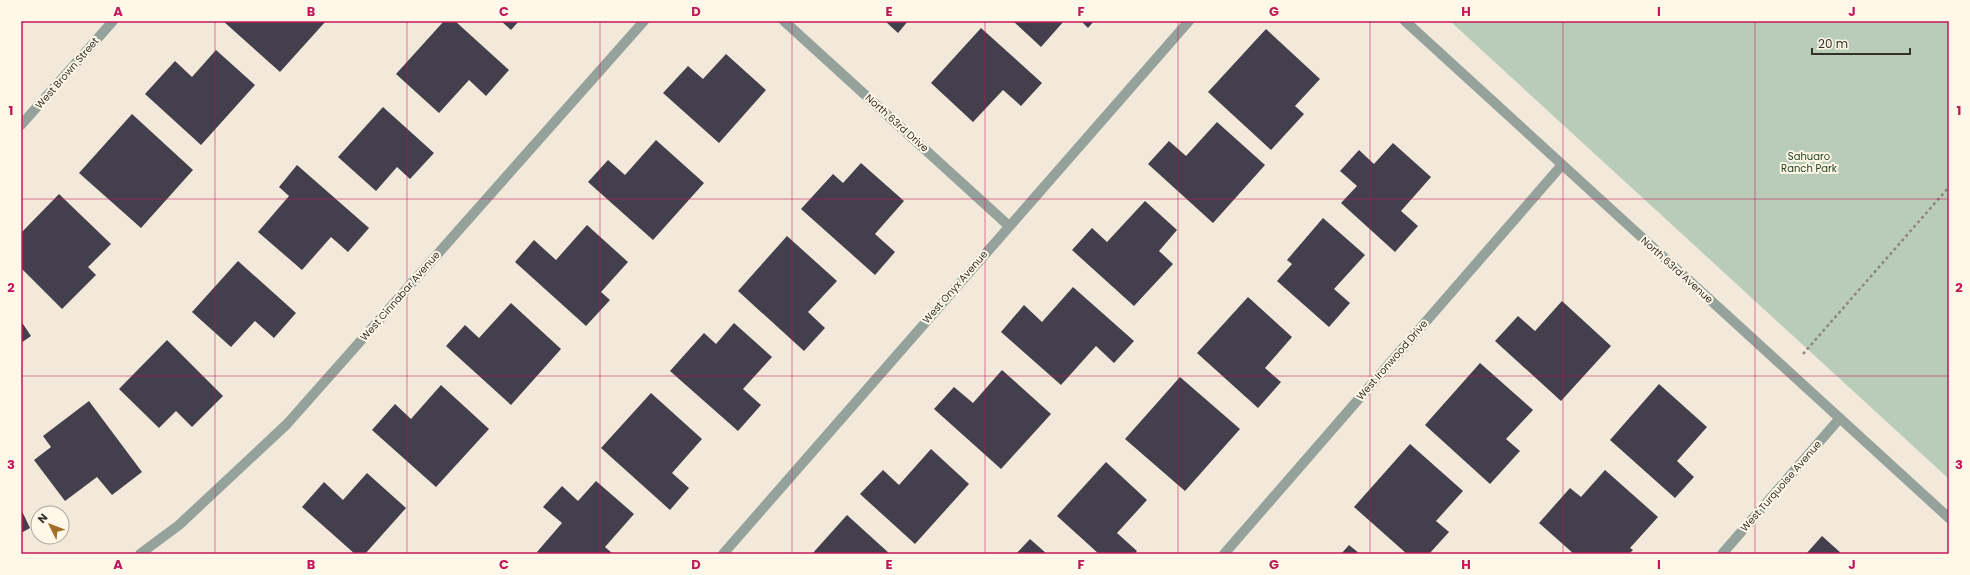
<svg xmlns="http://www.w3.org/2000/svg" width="1970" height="575" viewBox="0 0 1970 575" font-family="Poppins,sans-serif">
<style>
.green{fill:#b9ccb8}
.building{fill:#433f4c}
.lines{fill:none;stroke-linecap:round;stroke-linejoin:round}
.path{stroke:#8d877d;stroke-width:2.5;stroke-dasharray:3 3;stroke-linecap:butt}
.minor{stroke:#95a29b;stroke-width:10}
.grid{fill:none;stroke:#c2185b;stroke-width:1;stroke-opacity:0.55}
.labels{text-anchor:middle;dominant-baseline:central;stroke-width:4;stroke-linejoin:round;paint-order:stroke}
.street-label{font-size:10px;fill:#34312b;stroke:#fff7e7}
.park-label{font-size:10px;fill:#1b3e1c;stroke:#fff7e7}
.neatline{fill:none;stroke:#c2185b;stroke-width:1.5}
.grid-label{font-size:13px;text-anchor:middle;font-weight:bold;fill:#c2185b}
</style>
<rect width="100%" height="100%" fill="#f2e9da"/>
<path class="green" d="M1450 21H1949V479Z"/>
<path class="building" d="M223 21H326L280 72Z
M444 21H455L509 70 486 96 469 80 439 113 396 74Z
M501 21H519L511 30Z
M885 21H908L898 33Z
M1013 21H1064L1041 47Z
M1081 21H1094L1088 28Z
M981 28 1042 83 1021 106 1003 90 973 122 931 83Z
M1266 29 1320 79 1295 106 1304 114 1271 150 1208 92Z
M216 50 255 85 201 145 145 94 175 61 192 77Z
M726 54 766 90 719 143 663 93 688 66 703 79Z
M383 107 434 153 410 179 397 167 376 191 338 157Z
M132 114 193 170 141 228 79 173Z
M1217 122 1265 165 1213 223 1148 164 1169 141 1186 156Z
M656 140 704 183 653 240 588 182 608 160 625 175Z
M1393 143 1431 177 1401 211 1418 226 1395 252 1341 203 1357 186 1340 171 1359 150 1374 164Z
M861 163 904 201 875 234 895 252 875 275 801 209 833 174 843 183Z
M297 165 369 228 348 252 331 237 302 270 258 232 289 196 279 187Z
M59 194 111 244 88 267 96 275 62 309 21 268V233Z
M1145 201 1177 230 1159 251 1173 264 1134 306 1072 250 1092 228 1107 242Z
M1323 218 1365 255 1334 289 1350 303 1329 327 1277 281 1292 264 1287 260Z
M587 225 628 262 601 292 610 300 586 326 515 262 534 240 556 260Z
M787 236 837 281 808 312 825 328 804 351 738 291Z
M238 261 296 313 274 338 255 321 231 347 192 312Z
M1073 287 1134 341 1114 363 1096 346 1061 385 1001 332 1024 305 1042 322Z
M1248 297 1292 337 1265 368 1281 382 1258 408 1197 353Z
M1562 301 1611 346 1561 401 1495 341 1518 316 1535 331Z
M511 303 561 349 511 405 446 346 465 325 479 338Z
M21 321 31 336 21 343Z
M734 323 772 357 743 389 761 405 738 431 670 371 704 333 716 344Z
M167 340 223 396 192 427 176 411 159 428 119 389Z
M1480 363 1533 410 1506 439 1520 451 1490 484 1425 425Z
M1002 370 1051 414 1001 469 934 409 954 387 973 403Z
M1180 377 1240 429 1185 491 1125 439Z
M1659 384 1707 427 1677 461 1694 477 1675 498 1610 440Z
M441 385 489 429 436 487 372 430 395 404 411 419Z
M651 393 702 439 672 473 689 488 670 510 601 448Z
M89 401 142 472 112 495 97 477 65 501 34 460 51 447 43 436Z
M1410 444 1463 491 1436 521 1449 532 1429 554H1407L1354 507Z
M931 449 969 484 915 544 860 494 883 470 899 485Z
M1106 462 1147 500 1117 533 1137 551 1134 554H1099L1057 516Z
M1605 470 1658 517 1630 548 1633 550 1629 554H1574L1539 523 1570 488 1581 497Z
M367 473 406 508 365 554H355L302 507 324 482 343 500Z
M596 481 634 514 605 547 613 554H540L537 552 562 523 543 507 562 486 578 501Z
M21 509 30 528 21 533Z
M847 515 890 554H812Z
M1822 536 1842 554H1806Z
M1030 539 1047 554H1016Z
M1349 545 1360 554H1341Z"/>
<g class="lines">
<path class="path" d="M1803 354 1949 187"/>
<path class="minor" d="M784 21 1009 226
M1405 21C1586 188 1768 352 1949 518
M21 125 113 21
M140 554 179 525 287 424 644 21
M723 554 1189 21
M1224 554 1561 166
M1722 554 1840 418"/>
</g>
<path class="grid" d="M215 21V554M407 21V554M600 21V554M792 21V554M985 21V554M1178 21V554M1370 21V554M1563 21V554M1755 21V554M21 199H1949M21 376H1949"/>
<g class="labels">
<g class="street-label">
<text transform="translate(67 73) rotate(-49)">West Brown Street</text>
<text transform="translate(897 123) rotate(42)">North 63rd Drive</text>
<text transform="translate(1677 270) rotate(42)">North 63rd Avenue</text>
<text transform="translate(955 287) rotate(-49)">West Onyx Avenue</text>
<text transform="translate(400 296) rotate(-49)">West Cinnabar Avenue</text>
<text transform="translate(1392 360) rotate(-49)">West Ironwood Drive</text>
<text transform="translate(1781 486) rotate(-49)">West Turquoise Avenue</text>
</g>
<g class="park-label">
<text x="1809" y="156">Sahuaro<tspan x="1809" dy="12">Ranch Park</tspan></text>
</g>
</g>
<rect width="1970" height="575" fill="none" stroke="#fff7e7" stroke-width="44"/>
<g transform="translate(50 525) rotate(312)"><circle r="19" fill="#fff7e7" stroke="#aea89c"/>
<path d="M0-3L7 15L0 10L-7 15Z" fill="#a26f26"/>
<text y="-6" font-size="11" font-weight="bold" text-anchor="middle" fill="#34312b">N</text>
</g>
<path d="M1812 48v6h98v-6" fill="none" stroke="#34312b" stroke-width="2"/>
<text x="1818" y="48" font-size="12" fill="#34312b" stroke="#fff7e7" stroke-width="3" paint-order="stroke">20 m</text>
<rect x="22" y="22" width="1926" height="531" class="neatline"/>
<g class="grid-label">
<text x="118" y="16">A</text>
<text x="311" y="16">B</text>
<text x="504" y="16">C</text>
<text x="696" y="16">D</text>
<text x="889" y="16">E</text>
<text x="1081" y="16">F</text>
<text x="1274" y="16">G</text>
<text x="1466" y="16">H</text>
<text x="1659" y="16">I</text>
<text x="1852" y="16">J</text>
<text x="11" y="115">1</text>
<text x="1959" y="115">1</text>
<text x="11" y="292">2</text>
<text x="1959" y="292">2</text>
<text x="11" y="469">3</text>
<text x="1959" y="469">3</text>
<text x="118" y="569">A</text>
<text x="311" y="569">B</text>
<text x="504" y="569">C</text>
<text x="696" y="569">D</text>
<text x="889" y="569">E</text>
<text x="1081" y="569">F</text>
<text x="1274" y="569">G</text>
<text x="1466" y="569">H</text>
<text x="1659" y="569">I</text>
<text x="1852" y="569">J</text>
</g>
</svg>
